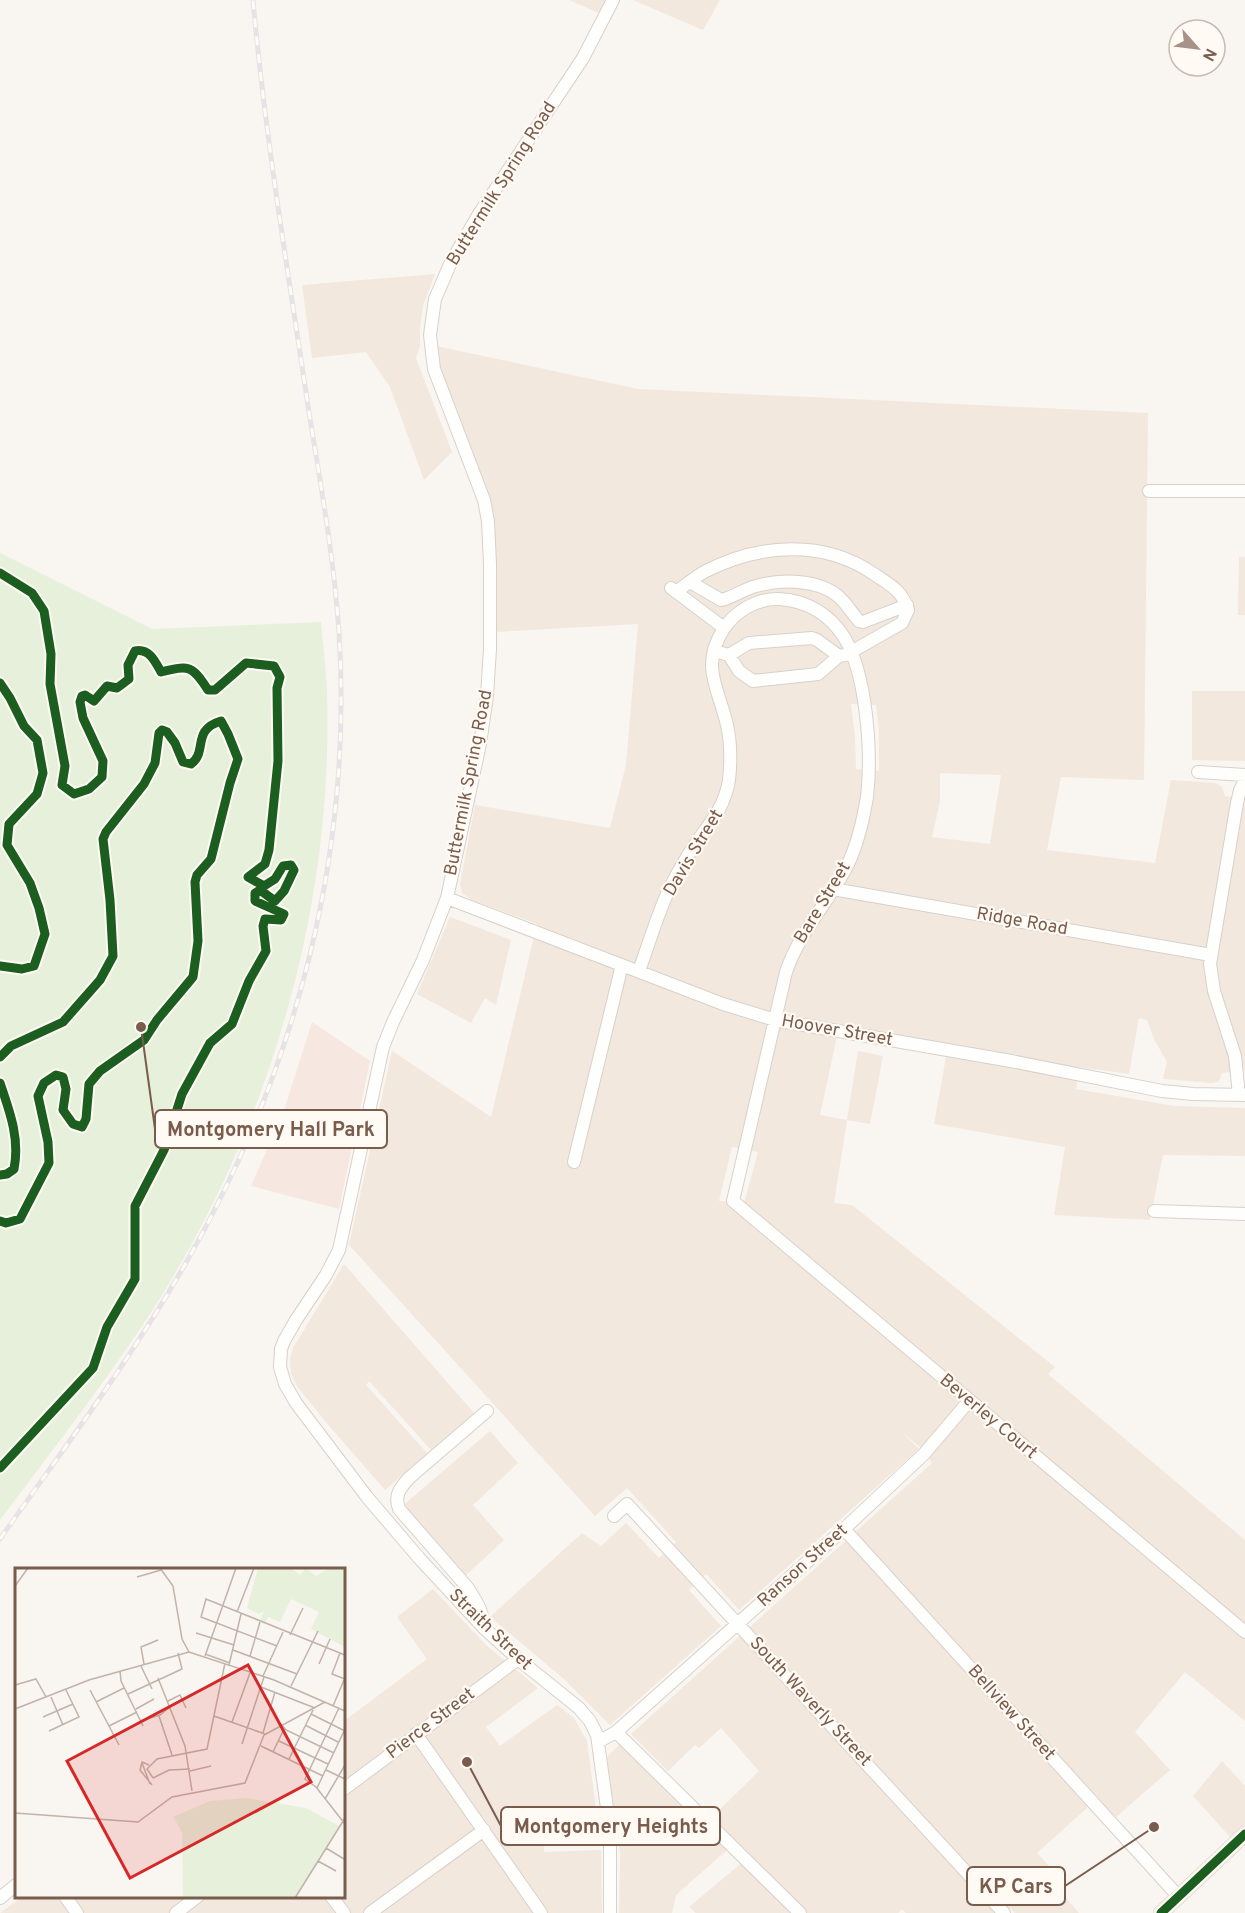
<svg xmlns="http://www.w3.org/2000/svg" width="1245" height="1913" viewBox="0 0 1245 1913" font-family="Overpass,sans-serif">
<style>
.residential{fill:#f2e8de;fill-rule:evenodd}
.commercial{fill:#f6e8e1}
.green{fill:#e7f0db}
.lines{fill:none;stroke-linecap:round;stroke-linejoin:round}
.minor-casing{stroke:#d7d1cb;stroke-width:14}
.major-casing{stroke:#dad1cc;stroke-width:16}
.minor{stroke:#fefefd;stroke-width:12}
.major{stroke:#f3eee8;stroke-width:15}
.rail-casing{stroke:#e6e3e7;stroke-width:5}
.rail{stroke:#fffaf3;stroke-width:3;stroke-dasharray:9;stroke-linecap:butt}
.cycleway-casing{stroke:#fffaf3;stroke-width:13}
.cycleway{stroke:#1b5e20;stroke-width:9}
.labels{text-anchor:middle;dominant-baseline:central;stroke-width:4.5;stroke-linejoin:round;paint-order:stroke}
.street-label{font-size:18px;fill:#7a5c4d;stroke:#fffaf3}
.inset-road{fill:none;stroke:#c2b3aa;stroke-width:1.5}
.view{fill:#d62828;fill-opacity:0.15;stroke:#d62828;stroke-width:3}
.inset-edge{fill:none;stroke:#7a5c4d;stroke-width:3}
.leader{fill:none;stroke:#7a5c4d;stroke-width:2}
.callout-dot{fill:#7a5c4d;stroke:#fffaf3;stroke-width:2}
.callout{fill:#fffaf3;stroke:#7a5c4d;stroke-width:2}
.callout-label{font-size:20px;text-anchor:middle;font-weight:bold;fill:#7a5c4d}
</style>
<rect width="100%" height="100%" fill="#f9f5f0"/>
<path class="residential" d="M569 0H605L599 13Z
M633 0H720L703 30Z
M435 274 423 306 420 327V346L416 358 452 452 424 480 390 387 366 352 312 358 302 285Z
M436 346 638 389 1148 413 1144 780 1061 777 1047 850 1155 863 1171 780 1216 783 1222 787 1225 796 1245 799V1070L1222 1073 1219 1081 1213 1083 1163 1079 1167 1062 1155 1041 1147 1020 1139 1018 1129 1074 1079 1067 1076 1089 1174 1106 1245 1108V1156L1163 1155 1150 1220 1054 1215 1065 1147 934 1124 948 1046 839 1027 820 1115 847 1120 858 1051 883 1056 870 1124 847 1120 834 1203 852 1205 1055 1367 1048 1374 1245 1540V1721L1185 1672 1135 1732 1170 1770 1116 1817 1098 1798 1037 1853 1054 1871 1047 1877 1079 1913H1015L1010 1908 1005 1913H906L902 1909 898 1913H696L689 1907 751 1855 737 1841 676 1895 672 1913H619L620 1854 607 1757 620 1744 702 1827 759 1771 721 1728 699 1748 695 1745 668 1771 631 1734 932 1463 920 1447 903 1433 919 1449 739 1610 706 1574 689 1590 721 1626 610 1725 564 1679 490 1617 582 1533 601 1546 626 1523 659 1558 676 1542 627 1488 595 1516 349 1245 392 1051 491 1117 537 924 472 900 462 893 460 884 475 805 610 828 626 765 638 624 496 632 490 511 441 378ZM851 704 876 705 879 731V771L856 769 855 737ZM940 773 1001 775 990 844 932 837 940 801ZM732 1147 758 1152 744 1203 719 1201Z
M1239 557H1245V615H1238Z
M1192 691H1245V761L1192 760Z
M450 917 511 940 496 1005 485 998 471 1023 417 994Z
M344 1264 474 1413 431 1450 369 1381 366 1385 427 1453 385 1490 324 1420 297 1386 291 1373 290 1359 293 1348Z
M490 1431 518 1463 473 1505 504 1540 464 1577 400 1508Z
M433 1589 486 1645 538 1688 486 1727 500 1746 557 1705 574 1718 587 1741 599 1831 545 1828 544 1852 601 1850 602 1913H0L22 1897 344 1896V1721L427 1659 397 1617Z
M1222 1761 1245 1786V1825L1231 1838 1193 1796Z"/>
<path class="commercial" d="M312 1022 370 1061 339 1209 251 1186 283 1113Z"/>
<path class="green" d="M0 553 152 629 321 622C323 645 326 668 327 691 334 911 268 1133 148 1317 102 1387 50 1453 0 1520Z"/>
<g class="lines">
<defs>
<path id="minor" d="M1149 491H1245
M690 582 721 600C734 597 744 589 756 586 781 579 817 579 838 596 846 603 852 613 859 621L863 622 907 605
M671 588 724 628
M676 592C686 585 696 576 706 571 759 544 823 539 874 574 890 585 902 590 908 610L902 623 851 652
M714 651 729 655 739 671 753 681 818 674 839 656 851 654
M729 655 749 643 812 638 817 640 839 656
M1198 772 1245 775
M833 889 1211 955
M447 898 723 1004 775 1020 1011 1061 1162 1091 1193 1094 1245 1095
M639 971C648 946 656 919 667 894 675 877 685 859 696 843 711 822 725 806 729 780 731 762 731 743 727 725 719 689 700 667 723 630 735 611 757 598 780 599 807 601 829 614 844 637 867 675 872 753 867 797 863 821 857 848 845 870 825 907 800 931 786 972L733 1201 1245 1632
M1239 1095 1235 1056 1214 991 1210 964 1237 803 1240 790 1245 781
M574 1162 622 965
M1154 1211 1245 1214
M614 1516 627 1504 1004 1913
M844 1529 1179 1897
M483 1627C484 1612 476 1601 468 1588L399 1509C394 1495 400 1488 409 1478L487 1411
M616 1732 800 1913
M416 1734 541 1913
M598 1742 616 1732 844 1529 924 1454 969 1401
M344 1789 518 1659
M65 1896 77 1913
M331 1896 344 1913
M0 1898 16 1885
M176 1913 198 1896
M370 1913 484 1830
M610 1913V1830L597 1735 590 1721 579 1708 518 1659 483 1627 419 1558 367 1497 296 1403 285 1384 280 1367 281 1349 284 1341 296 1320 326 1275 339 1250 383 1047 393 1022 423 960 447 898 480 744 487 696 490 649V564L488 521 484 500 434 369 430 335 435 299 451 262 479 214 583 58 613 0"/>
<path id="major" d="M1161 1913 1245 1834"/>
</defs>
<use href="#minor" class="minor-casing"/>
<use href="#major" class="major-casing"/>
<use href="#minor" class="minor"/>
<use href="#major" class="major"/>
<defs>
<path id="rail" d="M0 1539C64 1448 132 1358 187 1261 296 1070 353 853 339 633 334 557 320 481 308 406 288 271 265 136 253 0"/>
</defs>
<use href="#rail" class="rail-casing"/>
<use href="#rail" class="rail"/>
<defs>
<path id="cycleway" d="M0 573 32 593 44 611 51 654 50 684 65 766 62 785 74 794 89 789 102 777 103 761 83 718 80 702 82 696 85 695 94 701 107 686 117 688 129 679 128 665 135 651C149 648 155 661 161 672 189 665 192 665 208 690H215L246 663 274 666 280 677 277 688 278 761 269 850 265 864 248 877 264 886 275 879 283 866 291 865 294 870 284 891 275 901 260 890 255 893V901L284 914 281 920 265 919 263 926 266 951 249 981 232 1024 210 1043 182 1094 164 1150 135 1206V1279L107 1327 93 1368 0 1468
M0 683 10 698 24 726 37 740 43 773 37 794 9 824 7 845 30 883 39 908 45 934 34 966 22 969 0 966
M0 1057 11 1046 63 1022 100 980 113 956 110 900 103 839 106 832 144 784 155 763 159 733 162 730 167 732 175 743 183 762 191 764C208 752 191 730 221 721L228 734 238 759 230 783 211 859 197 875 195 882 198 941 193 977 157 1020 144 1040 100 1071 89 1084 86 1119 82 1127 73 1124 63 1110 66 1089 63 1077 56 1075 44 1083 38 1096 48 1142 49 1163 20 1219 6 1223 0 1221
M0 1083C10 1112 20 1139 14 1169L7 1174 0 1175
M1161 1913 1245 1834"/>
</defs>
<use href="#cycleway" class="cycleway-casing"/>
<use href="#cycleway" class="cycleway"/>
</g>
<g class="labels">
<g class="street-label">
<text transform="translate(502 184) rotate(-58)">Buttermilk Spring Road</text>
<text transform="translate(469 783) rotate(-79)">Buttermilk Spring Road</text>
<text transform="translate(694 853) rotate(-59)">Davis Street</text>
<text transform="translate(823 903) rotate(-59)">Bare Street</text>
<text transform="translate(1022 922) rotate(10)">Ridge Road</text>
<text transform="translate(837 1031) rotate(10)">Hoover Street</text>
<text transform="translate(988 1417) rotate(40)">Beverley Court</text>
<text transform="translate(803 1566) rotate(-42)">Ranson Street</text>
<text transform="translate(490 1630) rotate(44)">Straith Street</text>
<text transform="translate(810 1702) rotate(47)">South Waverly Street</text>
<text transform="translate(1011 1713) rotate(48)">Bellview Street</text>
<text transform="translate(431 1724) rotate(-37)">Pierce Street</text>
</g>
</g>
<g transform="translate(15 1568)">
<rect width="330" height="330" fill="#f9f5f0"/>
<path d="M243 0H276L285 7 291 0 301 8 314 0H330V79L296 61 304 44 276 31 265 54 253 49 250 55 245 53 249 43 244 46 232 40ZM232 230 291 240 324 258 280 330H168L167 264 158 249 195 233Z" fill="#e7f0db"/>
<path class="inset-road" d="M145 0 158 18 167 71 174 84M122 9 146 2M0 18 13 0M222 44 239 0M181 65 219 77M275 67 288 40M262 78 186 49 191 31 330 87M218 82 282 106M325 85 317 106 330 111M190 86 215 95M190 88 221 0M235 88 245 54M129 96 126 79 143 72M304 96 315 71M214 97 226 46M126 98 137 121M105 103 106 113 128 158M248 108 268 64M143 110 170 178 177 223M0 117 21 111 31 129M276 118 303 63M246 119 300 140M75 122 104 177M113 126 167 101 163 85M36 129 48 157M153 133 165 127 171 140M81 134 109 120M318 138 329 112M324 140 290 211 301 219 330 256M0 141 74 112 174 84 259 112 330 143M121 141 139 131M296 146 330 163M144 148 157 187M199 148 250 166M28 149 58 136M125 153 145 147 156 138M217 154 235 105M266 156 271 162 319 185M290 157 323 174M94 158 122 144M34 163 64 149 51 122M248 165 260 124M264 173 313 196M227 176 249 109M246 178 308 208M258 184 269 161M274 191 298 142M127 195 135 216M134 197 127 194 125 202 137 217M311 202 330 211M175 203 196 198M138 210 132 201 142 191 192 181 210 95M138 210 154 202 175 201M302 220 330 161M310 231 330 197M0 245 123 254 157 229 230 215 249 167 310 134M311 280 329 291M303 293 321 303M280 330 330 250"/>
<path class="view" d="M233 97 296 214 115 310 52 193Z"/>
<rect width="330" height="330" class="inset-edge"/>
</g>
<path class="leader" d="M141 1027L155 1129M467 1762L501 1826M1154 1827L1065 1886"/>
<g class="callout-dot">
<circle cx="141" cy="1027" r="6"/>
<circle cx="467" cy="1762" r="6"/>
<circle cx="1154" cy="1827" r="6"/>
</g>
<g class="callout">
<rect x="155" y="1110" width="232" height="38" rx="6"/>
<rect x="501" y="1807" width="219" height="38" rx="6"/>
<rect x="967" y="1867" width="98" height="38" rx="6"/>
</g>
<g class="callout-label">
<text x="271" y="1136">Montgomery Hall Park</text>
<text x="611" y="1833">Montgomery Heights</text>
<text x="1016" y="1893">KP Cars</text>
</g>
<g transform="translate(1197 48) rotate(118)"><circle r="28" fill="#fffaf3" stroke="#cabbb1" stroke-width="1.5"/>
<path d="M0-4.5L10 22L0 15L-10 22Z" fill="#a69286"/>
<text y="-9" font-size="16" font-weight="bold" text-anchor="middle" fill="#7a5c4d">N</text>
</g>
</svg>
